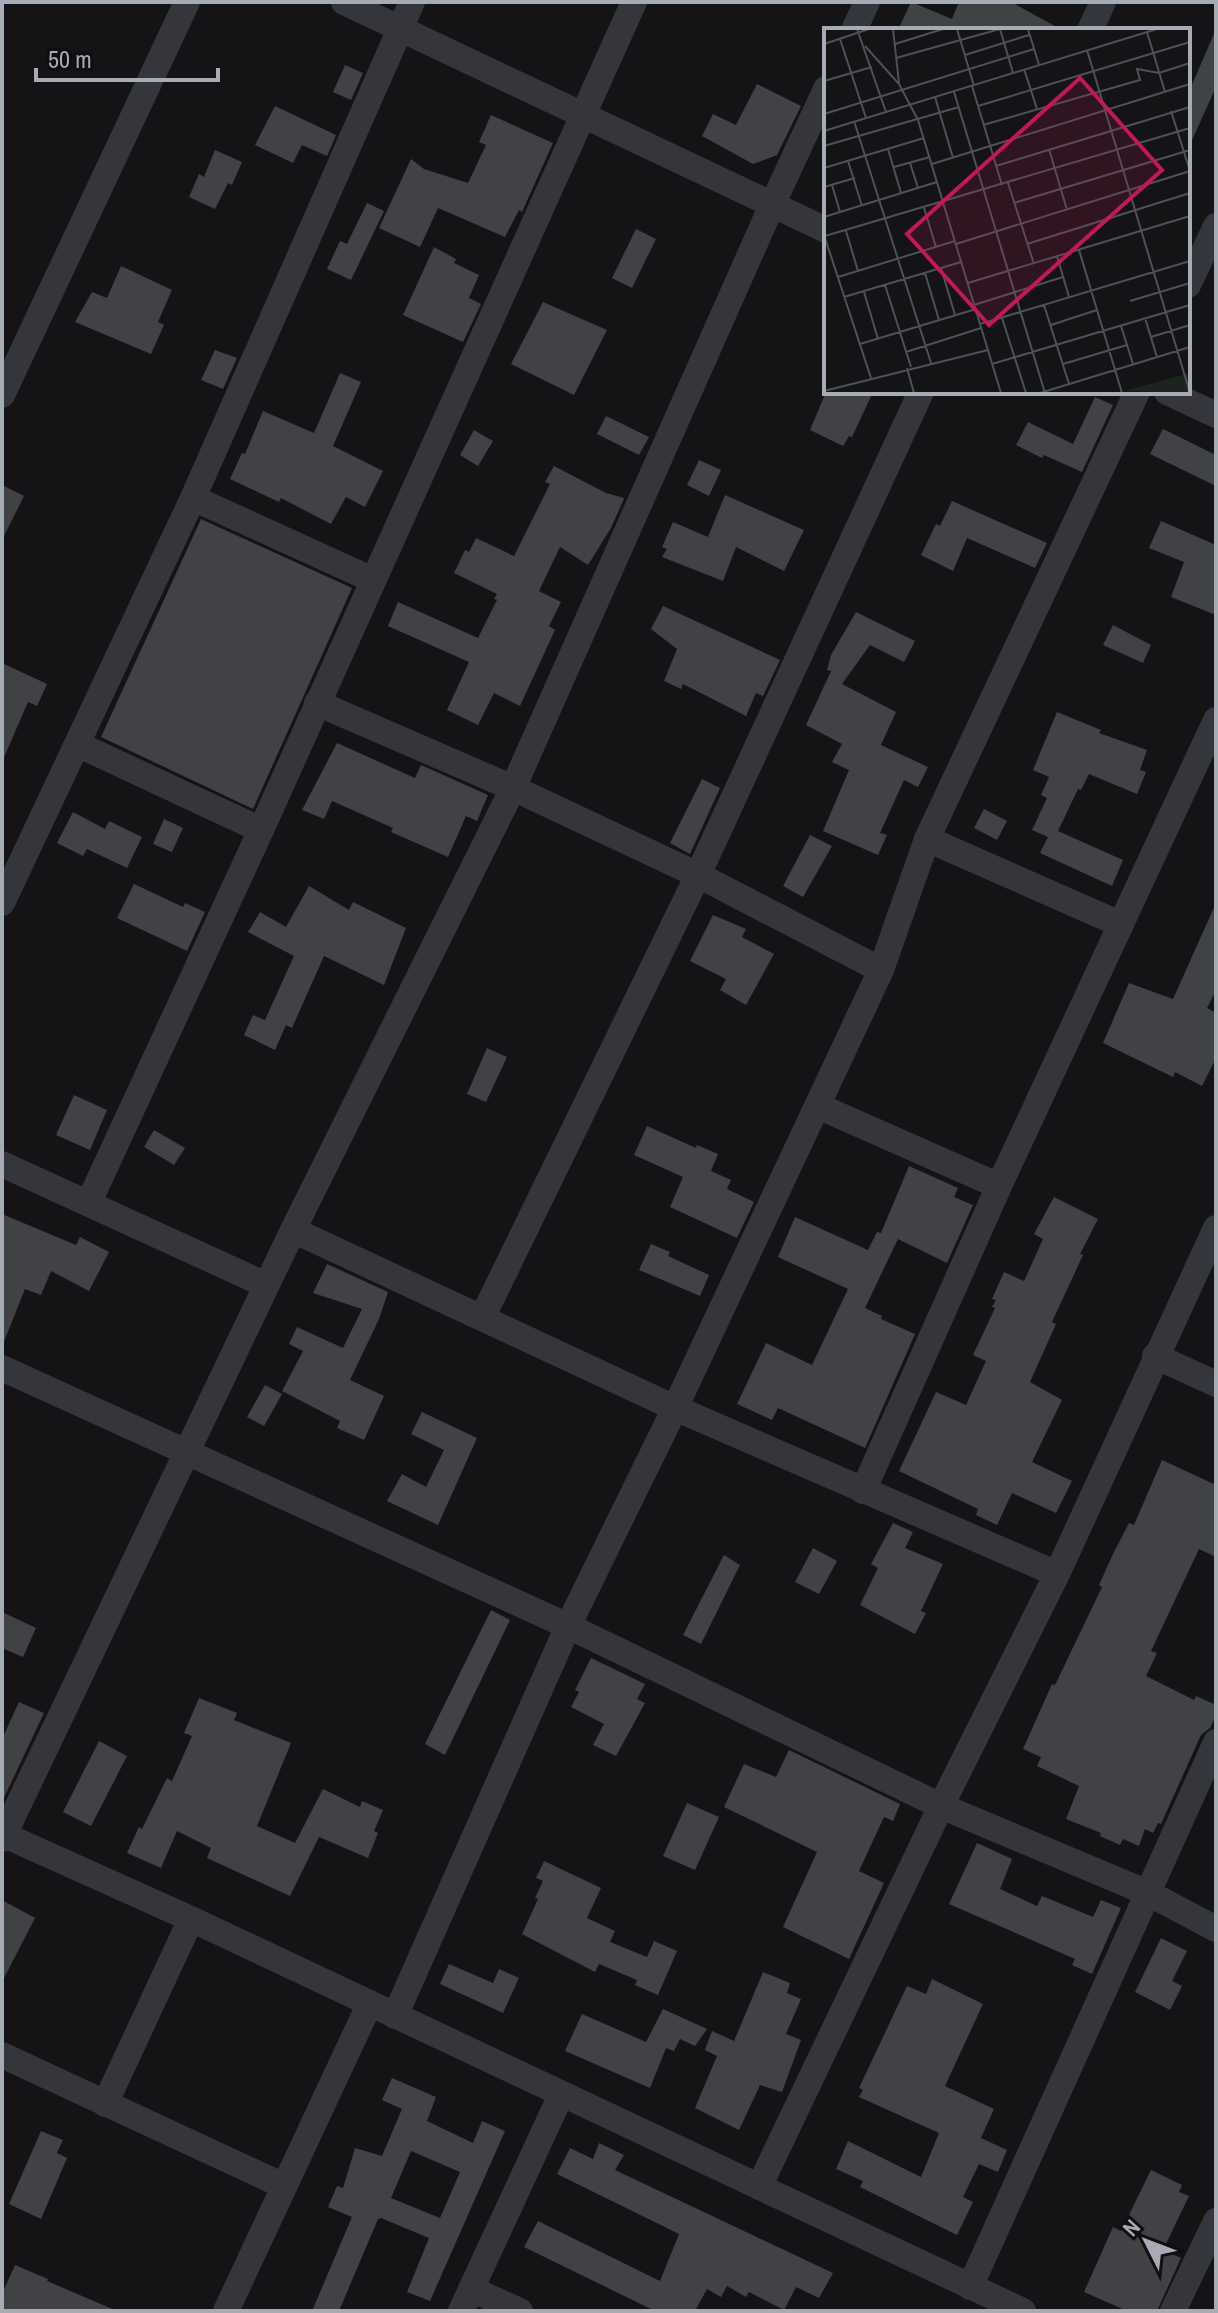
<svg xmlns="http://www.w3.org/2000/svg" width="1218" height="2313" viewBox="0 0 1218 2313" font-family="'Archivo Narrow',sans-serif">
<style>
.building{fill:#404246;fill-rule:evenodd}
.lines{fill:none;stroke-linecap:round;stroke-linejoin:round}
.street{stroke:#35363b;stroke-width:26}
.inset-road{fill:none;stroke:#4e5156;stroke-width:2}
.view{fill:#c2185b;fill-opacity:0.15;stroke:#c2185b;stroke-width:4}
.inset-edge{fill:none;stroke:#a5acb6;stroke-width:4}
</style>
<rect width="100%" height="100%" fill="#141416"/>
<path class="building" d="M911 2 952 19 959 2H1011L1062 30H898Z
M1216 29V87L1188 149V94Z
M345 65 363 73 351 100 333 92Z
M757 84 801 106 777 155 753 164 702 136 713 114 736 125Z
M275 106 336 135 327 156 302 145 293 163 255 145Z
M491 115 553 143 522 212 519 210 505 237 438 208 420 247 379 228 411 159 424 169 468 183 486 145 479 142Z
M215 150 242 162 232 185 228 183 215 209 189 197 199 174 204 177Z
M367 203 384 211 351 280 327 269 340 241 347 244Z
M636 229 656 239 632 288 612 278Z
M434 247 456 259 454 263 479 275 469 298 481 304 463 342 403 315Z
M121 266 172 290 158 322 164 325 151 354 75 322 92 292 107 298Z
M543 302 607 330 574 395 511 364Z
M215 350 237 358 223 389 201 380Z
M340 373 361 382 333 446 383 471 365 507 346 497 331 524 281 498 279 502 230 479 242 453 245 454 263 411 314 433Z
M826 392H873L852 437 849 436 843 446 810 430Z
M1095 397 1113 405 1082 472 1044 455 1042 458 1016 445 1028 422 1073 444Z
M606 416 649 437 639 455 597 434Z
M1163 429 1216 455V486L1150 454Z
M474 430 493 441 478 466 460 455Z
M699 460 721 470 709 496 687 485Z
M554 466 606 493 624 498 623 501 611 528 588 565 560 547 539 591 561 602 549 626 555 630 520 706 494 693 478 725 447 710 469 662 388 626 398 602 478 638 497 600 494 599 497 594 454 573 465 550 469 552 476 538 514 556 550 484 545 482Z
M2 485 24 496 2 540Z
M725 495 804 530 784 571 736 547 723 581 662 557 667 549 662 547 673 522 708 537Z
M952 501 1047 543 1035 568 967 538 953 571 921 555 936 524 940 526Z
M201 519 352 588 253 809 101 737Z
M1161 521 1216 545V615L1171 597 1184 562 1149 548Z
M663 606 780 660 763 696 756 693 746 716 683 684 681 689 664 681 677 649 651 629Z
M856 612 915 641 904 662 870 645 842 684 896 712 881 745 928 767 918 787 904 780 880 833 887 835 878 855 823 831 849 770 832 762 842 744 806 725 831 671 827 670 831 655Z
M1113 625 1151 645 1143 663 1103 645Z
M2 663 47 684 37 706 28 702 2 762Z
M1057 712 1101 730 1099 733 1147 750 1140 770 1146 772 1137 794 1089 774 1081 790 1078 789 1058 831 1123 860 1112 886 1040 853 1048 837 1032 830 1047 798 1041 795 1049 777 1033 770Z
M337 743 415 778 421 765 488 795 477 821 466 816 448 857 391 832 393 828 332 801 324 819 302 810Z
M702 779 720 788 690 854 670 843Z
M984 809 1007 821 997 840 974 828Z
M73 812 105 829 109 821 142 837 127 868 87 849 83 856 57 843Z
M164 819 183 828 172 852 153 844Z
M810 835 832 846 803 897 783 886Z
M134 884 183 907 185 903 205 912 187 951 117 918Z
M309 886 349 910 353 902 406 928 384 985 324 956 292 1028 286 1025 275 1050 244 1035 253 1015 265 1020 294 956 248 932 260 912 286 927Z
M1216 903V990L1207 1008 1216 1013V1058L1202 1086 1175 1072 1173 1077 1103 1043 1129 983 1173 999Z
M713 915 746 929 742 937 774 954 746 1005 720 990 726 979 690 961Z
M487 1048 507 1057 486 1102 467 1094Z
M74 1095 107 1110 90 1150 56 1135Z
M647 1126 696 1148 697 1145 718 1154 711 1171 731 1180 727 1189 754 1202 737 1238 670 1207 683 1177 634 1155Z
M154 1130 185 1148 174 1165 144 1147Z
M909 1166 958 1188 954 1197 973 1205 947 1263 898 1239 865 1308 882 1316 881 1319 915 1334 865 1448 778 1408 772 1420 737 1404 766 1343 812 1365 848 1289 778 1257 795 1217 868 1250 877 1232 881 1233Z
M1054 1197 1098 1219 1080 1254 1083 1255 1052 1322 1056 1324 1030 1382 1062 1400 1032 1462 1072 1481 1056 1513 1012 1493 997 1525 976 1515 978 1509 899 1471 936 1392 966 1405 986 1361 973 1355 995 1308 992 1307 996 1300 992 1299 1004 1272 1024 1281 1043 1239 1034 1234Z
M2 1214 76 1245 80 1237 109 1252 89 1291 51 1271 41 1295 25 1289 3 1344Z
M651 1244 670 1252 668 1256 709 1275 700 1296 639 1270Z
M327 1264 388 1292 379 1319 350 1380 384 1396 364 1440 337 1428 340 1421 282 1391 303 1351 289 1344 297 1327 343 1348 362 1309 313 1293Z
M265 1385 282 1394 264 1426 247 1417Z
M422 1412 477 1438 438 1525 387 1501 402 1474 426 1487 444 1450 411 1434Z
M1162 1460 1216 1485V1557L1199 1549 1151 1651 1157 1653 1146 1676 1194 1700 1196 1696 1216 1705V1715L1210 1728 1201 1735 1161 1824 1158 1823 1153 1833 1145 1829 1139 1846 1123 1839 1120 1845 1100 1836 1101 1833 1066 1819 1079 1786 1037 1766 1041 1757 1023 1749 1052 1684 1055 1685 1102 1587 1099 1585 1113 1554 1129 1523 1134 1525Z
M893 1523 913 1532 905 1548 943 1564 921 1611 926 1613 915 1634 860 1605 878 1568 871 1564Z
M813 1548 837 1561 819 1594 795 1582Z
M724 1555 740 1565 701 1644 683 1635Z
M491 1610 510 1620 445 1755 425 1744Z
M2 1612 36 1628 23 1657 2 1648Z
M591 1658 645 1684 637 1699 645 1703 616 1756 593 1745 604 1724 571 1707 579 1692 575 1690Z
M199 1698 237 1713 234 1720 291 1743 257 1826 295 1843 323 1789 360 1807 362 1801 383 1810 374 1831 378 1833 368 1858 319 1837 290 1896 207 1858 211 1848 177 1831 161 1868 127 1853 139 1827 142 1829 167 1778 172 1781 192 1736 184 1733Z
M19 1702 44 1713 2 1802V1739Z
M99 1741 127 1756 91 1826 63 1812Z
M789 1750 900 1804 893 1821 884 1817 859 1871 884 1883 849 1959 783 1927 817 1852 724 1807 744 1764 776 1777Z
M687 1803 719 1817 695 1870 663 1856Z
M977 1843 1012 1859 1000 1889 1037 1906 1042 1896 1093 1917 1101 1900 1121 1908 1092 1974 1072 1965 1075 1959 949 1904Z
M544 1861 601 1888 587 1918 615 1931 610 1942 647 1957 654 1941 677 1951 658 1995 635 1985 637 1980 599 1964 595 1972 522 1934 538 1899 535 1898 543 1881 536 1878Z
M2 1900 35 1918 2 1982Z
M1161 1938 1187 1951 1172 1981 1182 1986 1170 2010 1135 1992Z
M449 1964 493 1983 499 1969 519 1978 503 2013 440 1984Z
M763 1972 790 1983 787 1993 801 1999 786 2034 801 2040 782 2092 760 2085 739 2130 695 2108 717 2056 705 2050 712 2031 734 2041Z
M932 1979 983 2004 945 2086 994 2109 981 2138 1007 2150 998 2172 979 2164 963 2197 973 2202 957 2235 860 2187 863 2181 836 2169 848 2141 921 2177 939 2133 859 2097 863 2090 859 2088 907 1986 926 1994Z
M663 2009 707 2029 695 2046 680 2039 674 2051 666 2048 650 2088 565 2051 582 2014 646 2042Z
M392 2078 436 2097 427 2121 473 2143 482 2121 505 2131 430 2301 407 2292 429 2238 381 2218 378 2219 339 2311H312L352 2217 328 2207 337 2186 343 2188 355 2148 382 2156 402 2109 382 2100ZM411 2151 460 2172 440 2218 391 2198Z
M41 2131 63 2140 57 2153 67 2158 41 2219 9 2204Z
M599 2143 624 2155 615 2170 833 2273 819 2298 796 2287 784 2310 749 2292 746 2297 727 2286 721 2297 707 2289 695 2311H655L524 2247 538 2221 660 2281 679 2234 557 2174 570 2148 593 2159Z
M1151 2170 1182 2185 1179 2192 1189 2196 1163 2250 1181 2258 1157 2311H1127L1084 2292 1113 2227 1121 2231Z
M15 2265 48 2279 47 2281 117 2311H2V2294Z"/>
<g class="lines">
<path class="street" d="M344 2 826 230
M854 30 867 2
M1090 30 1103 2
M1188 285 1216 226
M1167 392 1216 415
M2 395 187 2
M193 498 373 580
M317 703 513 788 698 875 881 970
M77 744 261 830
M927 839 1120 924
M2 903 193 498 412 2
M818 1106 999 1186
M2 1164 266 1285
M89 1202 261 830 634 2
M293 1230 675 1408 1057 1574
M483 1316 698 875 921 392
M1155 1356 1216 1384
M2 1368 568 1626 941 1806 1148 1893 1216 1929
M863 1491 999 1186 1216 720
M2 1834 191 1919 1023 2311
M2 1839 293 1230 513 788 772 205 826 89
M395 2016 568 1626 675 1408 881 970 927 839 1137 392
M2 2055 284 2186
M105 2104 191 1919
M759 2187 941 1806 1057 1574 1216 1228
M970 2287 1216 1742
M471 2289 520 2311
M226 2311 370 2003
M461 2311 561 2095
M1173 2311 1216 2221"/>
</g>
<g transform="translate(824 28)">
<rect width="366" height="366" fill="#141416"/>
<path d="M366 345V365L300 363Z" fill="#1c241d"/>
<path class="inset-road" d="M33 1 62 84M69 1 75 55M133 1 150 58M176 1 189 45M204 1 215 37M323 4 341 64M16 11 42 90M0 16 45 1M71 16 119 1M41 18 75 56 94 92 177 365M263 22 366 365M141 27 205 7M72 30 176 1M200 41 213 81M0 53 48 39M148 58 178 157M130 64 221 365M111 69 129 130M154 78 366 14M0 86 210 21M30 93 107 335M159 97 316 52 313 41 335 45 366 35M0 103 333 1M0 118 135 79M64 121 77 165M225 121 243 182M24 133 38 178M86 135 94 160M108 136 366 56M172 138 366 79M70 139 106 129M0 140 100 110M184 155 210 236M8 157 16 184M0 159 31 150M190 175 366 122M100 180 112 219M0 189 113 154M22 203 34 243M0 207 47 350M1 208 366 100M132 216 366 143 347 83M203 216 366 165M255 222 298 365M233 228 245 269M117 240 131 287M101 245 115 292M14 249 131 213M144 255 366 188M61 257 87 339M40 264 54 311M20 269 137 234M306 273 366 255M150 277 239 249M220 277 245 356M178 290 202 365M321 290 333 329M156 296 366 233M227 297 273 282M297 298 309 336M327 309 366 297M36 316 152 281M82 324 157 300M168 336 366 277M239 336 303 317M83 340 90 365M0 363 164 322M216 365 366 319"/>
<path class="view" d="M256 50 338 142 165 297 83 206Z"/>
<rect width="366" height="366" class="inset-edge"/>
</g>
<rect width="1218" height="2313" fill="none" stroke="#a5acb6" stroke-width="8"/>
<g transform="translate(1146 2241) rotate(312)" stroke="#0f0f11" stroke-width="6" paint-order="stroke">
<path d="M0-6L14 30L0 20L-14 30Z" fill="#a5acb6"/>
<text y="-12" font-size="22" font-weight="bold" text-anchor="middle" fill="#a5acb6">N</text>
</g>
<path d="M36 68v12h182v-12" fill="none" stroke="#a5acb6" stroke-width="4"/>
<text x="48" y="68" font-size="24" fill="#a5acb6" stroke="#0f0f11" stroke-width="6" paint-order="stroke">50 m</text>
</svg>
